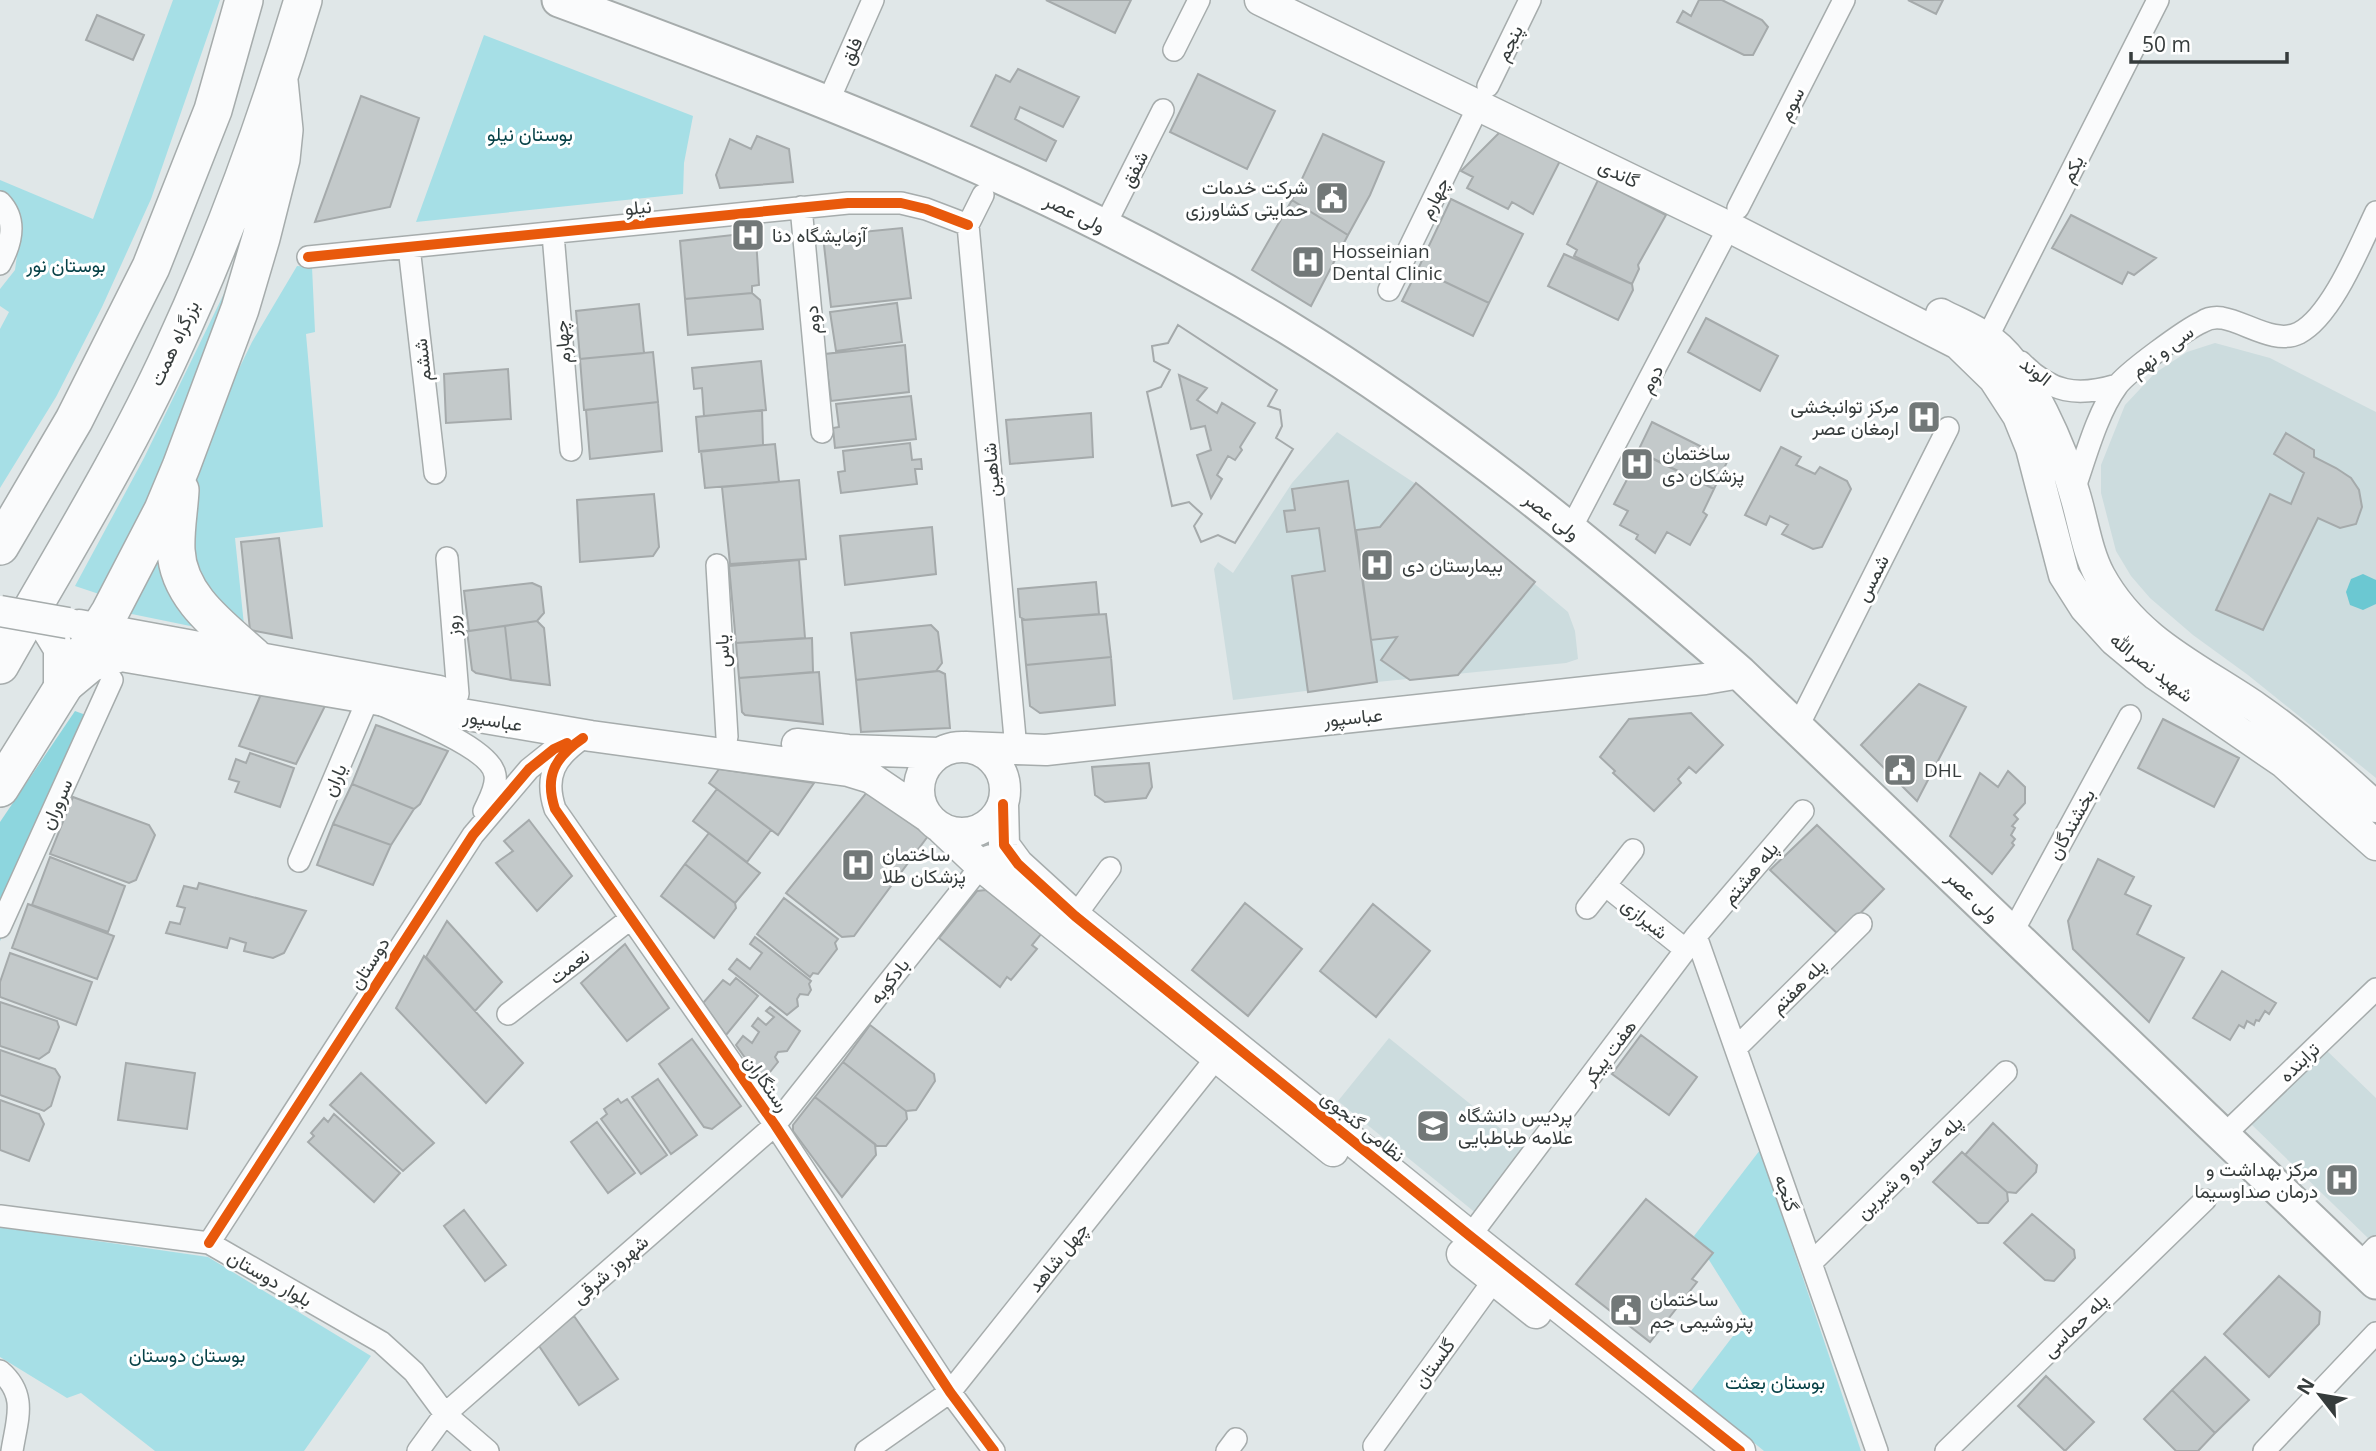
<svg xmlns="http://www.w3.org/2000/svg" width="2376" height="1451" viewBox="0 0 2376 1451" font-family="'Open Sans',Vazirmatn,sans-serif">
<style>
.built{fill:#ccdcde}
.green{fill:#a6dfe6}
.forest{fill:#8dd6de}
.water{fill:#6bc8d2}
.building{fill:#c3c9ca;stroke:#a5aaab;stroke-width:2;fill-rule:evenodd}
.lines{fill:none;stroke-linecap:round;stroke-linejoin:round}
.street-casing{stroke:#a6acac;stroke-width:24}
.secondary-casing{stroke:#a6acac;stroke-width:33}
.primary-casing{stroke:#a6acac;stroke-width:37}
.highway-casing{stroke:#a6acac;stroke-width:40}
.street{stroke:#fafbfc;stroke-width:21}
.secondary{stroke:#fafbfc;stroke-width:30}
.primary{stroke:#fafbfc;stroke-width:33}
.highway{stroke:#fafbfc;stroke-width:37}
.secondary-bridge-casing{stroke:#a6acac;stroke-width:33;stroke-linecap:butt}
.secondary-bridge{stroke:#fafbfc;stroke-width:30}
.cycleway-casing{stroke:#fff;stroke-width:15}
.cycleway{stroke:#e8590c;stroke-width:10}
.labels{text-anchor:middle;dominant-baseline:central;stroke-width:6;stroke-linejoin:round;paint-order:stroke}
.street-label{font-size:19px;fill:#363c3c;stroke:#fff}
.park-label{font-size:19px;fill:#064147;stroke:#fff}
.poi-label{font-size:19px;fill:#363c3c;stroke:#fff;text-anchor:start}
</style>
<rect width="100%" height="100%" fill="#e0e7e8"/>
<path class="built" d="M2215 343 2270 358 2376 412V778L2248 675 2193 635 2150 598 2131 576 2116 551 2101 493V465L2125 405 2155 373 2187 352Z
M1337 432 1416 484 1568 612 1575 631 1578 659 1566 663 1377 682 1233 700 1214 569 1218 562 1233 573 1292 483Z
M1389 1038 1528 1151 1477 1214 1338 1101Z
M2324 1048 2376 1098V1236L2371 1241 2251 1124Z"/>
<path class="green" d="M173 0H220L151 199 102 307 56 397 0 488V329L9 312 0 306V289L15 270 19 240 18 215 0 190V180L93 219Z
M484 35 693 116 684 163 683 194 416 222Z
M297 266 312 267 315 332 306 334 323 527 235 538 244 625 188 572 187 498 229 389 252 342Z
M233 275 178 440 102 595 75 586 144 458Z
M166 525 200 628 122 612Z
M1760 1150 1861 1451H1764L1691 1391 1746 1319 1694 1236Z
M0 1227 208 1257 371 1356 304 1451H155L81 1393 67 1398 0 1357Z"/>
<path class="forest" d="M75 711 94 718 0 941V822Z"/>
<path class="water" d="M2363 574 2376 580V604L2363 610 2350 605 2346 592 2351 579Z"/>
<path class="building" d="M1046 0H1131L1115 33Z
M1699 0H1722L1762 20 1768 27 1753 55H1744L1677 22 1683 11 1691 16Z
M1908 0H1943L1936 14Z
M97 15 144 35 133 60 86 40Z
M1018 69 1079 97 1063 127 1020 107 1015 119 1056 141 1046 161 971 126 996 75 1010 82Z
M1198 74 1275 111 1247 169 1170 132Z
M361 96 419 118 390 207 315 222Z
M1503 129 1562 157 1533 214 1512 202 1508 209 1467 188 1473 177 1461 171Z
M1323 134 1384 162 1370 195 1348 235 1292 200Z
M757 136 789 149 793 182 720 188 716 175 730 139 751 149Z
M1598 180 1666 215 1638 265 1639 269 1632 284 1574 256 1577 250 1567 244Z
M1451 199 1523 234 1489 303 1418 269Z
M1292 200 1348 235 1311 306 1252 270Z
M2071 215 2156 258 2134 275 2128 272 2122 284 2052 248Z
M902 228 911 298 831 307 824 245 832 235Z
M750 233V239H756L759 285 752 286V293L685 299 680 241Z
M1564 254 1632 284 1633 290 1618 320 1548 286Z
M1418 269 1489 303 1473 336 1402 301Z
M752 293 760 300 763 329 688 335 685 299Z
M897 303 902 342 836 351 830 312Z
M639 304 644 353 580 359 576 311Z
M1706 318 1778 356 1760 391 1688 352Z
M1178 325 1277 390 1268 406 1280 410 1282 426 1276 438 1293 449 1235 543 1218 535 1201 542 1194 526 1202 514 1189 502 1172 506 1147 392 1161 387 1170 370 1154 361 1152 346 1168 343ZM1179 375 1207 388 1197 400 1217 413 1222 403 1255 423 1240 447 1242 450 1235 460 1228 456 1217 475 1222 479 1211 498 1197 455 1211 450 1205 426 1191 429Z
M1178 325 1277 390 1268 406 1280 410 1282 426 1276 438 1293 449 1235 543 1218 535 1201 542 1194 526 1202 514 1189 502 1172 506 1147 392 1161 387 1170 370 1154 361 1152 346 1168 343Z
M905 345 909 392 831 401 825 354Z
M653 352 658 402 584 410 580 359Z
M761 361 766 410 704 416 702 388 694 389 692 368Z
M508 369 511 419 446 423 444 374Z
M911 396 916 439 835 448 833 428 839 427 836 404Z
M658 402 662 451 590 459 586 410Z
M762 410 763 445 699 452 696 417Z
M1091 413 1093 457 1010 464 1006 420Z
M1652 422 1728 460 1714 489 1638 451Z
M2286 433 2314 450V457L2336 468 2351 478 2359 490 2362 507 2356 524 2340 528 2318 518 2263 630 2216 610 2270 494 2291 504 2304 473 2274 454Z
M910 443 912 460 921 459 922 469H915L917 484 841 493 838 472 845 471 843 451Z
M775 444 779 482 705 488 701 451Z
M1781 447 1801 457 1796 465 1815 474 1820 467 1847 481 1851 489 1822 547 1813 549 1782 534 1788 525 1770 516 1766 525 1745 515Z
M1641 453 1714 489 1703 512 1707 515 1690 545 1667 532 1655 553 1636 539 1638 535 1620 525 1628 511 1614 504Z
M799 480 806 559 730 564 722 487Z
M1348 481 1377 682 1308 692 1292 576 1325 571 1319 528 1287 532 1284 511 1295 510 1292 489Z
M1416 483 1535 582 1458 675 1410 680 1381 660 1397 637 1371 640 1356 530 1380 527Z
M654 494 659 547 653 556 580 562 577 500Z
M932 527 936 574 845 585 840 536Z
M279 538 292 638 250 630 241 542Z
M799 560 805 638 736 643 729 566Z
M1096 582 1099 614 1025 620 1020 617 1018 589Z
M532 583 541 587 544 613 537 621 469 631 464 591Z
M1106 614 1111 657 1026 665 1022 620Z
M537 621 544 628 550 685 511 680 505 626Z
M931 625 938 632 942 663 936 671 856 680 851 633Z
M505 626 511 680 476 673 472 670 467 631Z
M812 638 813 672 739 678 736 643Z
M1111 657 1115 705 1040 713 1030 706 1026 665Z
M939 671 945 674 950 728 861 732 856 680Z
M819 672 823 724 745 715 742 712 739 678Z
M1919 684 1966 707 1917 801 1861 745Z
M264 687 327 702 296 764 239 746Z
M1691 713 1723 745 1696 773 1689 767 1678 779 1681 783 1654 811 1613 773 1615 771 1600 757 1629 719Z
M2163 719 2239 758 2214 807 2138 768Z
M376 725 448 751 420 804 414 809 352 784Z
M250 753 294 768 280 807 235 792 239 782 229 779 236 759 246 763Z
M1149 763 1152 787 1146 798 1105 802 1095 795 1092 767Z
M719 769 814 783 778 835 709 783Z
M2008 771 2025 787V803L2014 815 2018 819 2012 826 2015 828 2011 835 2015 839 2012 843 2014 845 1992 874 1950 836 1980 773 1998 787Z
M352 784 414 809 391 845 333 824Z
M717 789 771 830 747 862 693 821Z
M867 792 928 836 854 936 842 937 786 893Z
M73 797 149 825 155 835 136 880 129 883 50 854Z
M529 820 572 876 537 911 496 863 513 851 504 841Z
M333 824 391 845 373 885 317 865Z
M1817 825 1884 889 1839 935 1770 870Z
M709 833 760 873 735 903 685 864Z
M50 857 125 886 108 932 32 905Z
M2098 859 2134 877 2125 894 2151 906 2137 934 2184 958 2149 1022 2073 949 2068 921Z
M685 864 735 903 736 908 714 938 661 896Z
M199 883 306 911 284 953 273 958 244 951 246 943 230 938 227 948 166 933 170 922 180 924 185 908 177 906 184 886 197 889Z
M986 890 1042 933 1032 945 1037 949 1011 980 1007 977 1000 987 939 938 977 891Z
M784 898 838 939 835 943 837 949 818 974 813 973 810 977 757 934Z
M1245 903 1302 949 1248 1016 1192 970Z
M28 904 114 936 97 979 12 948Z
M1373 904 1430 951 1376 1017 1320 971Z
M447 921 502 982 475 1011 426 957Z
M755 937 811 981 809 984 811 990 808 995 800 994 797 999 798 1006 787 1015 729 969 737 959 750 969 762 953 750 944Z
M625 944 669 1008 627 1041 581 983Z
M10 953 92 982 76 1025 0 997V982Z
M424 956 523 1063 486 1103 396 1008Z
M2222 971 2276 1003 2269 1014 2265 1011 2259 1021 2256 1020 2254 1025 2247 1021 2244 1028 2239 1025 2230 1040 2193 1018Z
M736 978 758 996 726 1035 703 1003 723 980 730 985Z
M0 1002 57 1021 59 1027 49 1052 39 1059 0 1046Z
M770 1007 800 1031 787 1051 778 1052 775 1057 778 1062 762 1082 736 1045 743 1036 752 1043 759 1032 752 1026 758 1018 766 1025 774 1017 766 1011Z
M870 1025 934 1074 935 1081 916 1110 906 1111 843 1062Z
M1641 1035 1697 1077 1669 1115 1612 1074Z
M692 1039 741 1106 712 1129 704 1127 659 1064Z
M0 1050 55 1069 60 1077 51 1106 44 1111 0 1095Z
M843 1062 906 1111 907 1119 886 1146H877L815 1097Z
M126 1063 195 1073 187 1129 118 1120Z
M361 1073 434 1143 403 1171 330 1105Z
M658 1079 697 1135 671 1154 632 1097Z
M815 1097 875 1144 876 1155 842 1197 793 1131V1125Z
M618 1099 621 1103 627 1099 667 1155 641 1174 601 1119 607 1114 604 1109Z
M0 1100 39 1114 44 1124 29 1161 0 1150Z
M334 1114 400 1173 374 1202 308 1142 314 1136 311 1133 324 1118 328 1122Z
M597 1122 635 1173 608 1193 571 1142Z
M1993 1123 2037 1165 2036 1172 2016 1193 2007 1192 1965 1155Z
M1962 1152 2007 1192 2008 1201 1988 1223H1978L1933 1182Z
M1646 1199 1713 1253 1692 1279 1697 1282 1650 1342 1576 1284Z
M464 1210 506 1265 485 1281 444 1226Z
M2032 1214 2074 1250 2075 1258 2054 1281 2045 1280 2004 1243Z
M2279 1276 2320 1312 2319 1324 2269 1377 2224 1334Z
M574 1316 618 1379 579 1405 537 1343Z
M2205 1357 2249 1400 2215 1433 2172 1390Z
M2046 1376 2094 1422 2065 1451 2018 1406Z
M2172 1390 2215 1433 2198 1451H2176L2144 1419Z"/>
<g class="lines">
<defs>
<path id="street" d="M1174 50 1199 0
M1488 86 1530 0
M828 102 873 0
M983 195 968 225 1016 749
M0 202C18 221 11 244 0 264
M801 207 822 432
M1738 208 1844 0
M1104 227 1163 110
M553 234 571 450
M409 247 435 473
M308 257 848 203H901L926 209 968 225
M1389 290 1479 105
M1987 338 2158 0
M2021 362C2051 393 2077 397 2117 385
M2074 490C2085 459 2097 413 2117 386 2126 373 2186 329 2202 322 2208 318 2215 317 2222 318 2246 322 2275 345 2299 333 2332 316 2360 245 2376 212
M1570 530 1729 227
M447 558 458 694
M717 565 727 737
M1797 728 1948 428
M583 738C555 757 544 776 555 809L775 1125 950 1392 994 1451
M299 861 368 699C394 711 491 746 495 775 497 787 489 800 484 811
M1605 885 1686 950
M1587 908 1633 850
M1075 916 1110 868
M0 927 112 680
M2012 933 2130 716
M1696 936 1877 1451
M508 1014 630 919
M1736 1048 1861 924
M2223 1136 2376 989
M0 1216 209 1243 381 1342 414 1372 445 1414 488 1451
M1470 1236 1696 936 1803 811
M209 1243 473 835 529 769 554 749 569 742
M1811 1263 2006 1072
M2359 1265 2376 1247
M0 1371C28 1395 17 1419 12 1451
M1374 1446 1494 1280
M418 1451 445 1414 775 1125 989 856
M866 1451 950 1392 1225 1047
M1227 1451 1236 1439
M1946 1451 2205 1200
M2264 1451 2376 1333"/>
<path id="secondary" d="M1260 0 1729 227 1958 344 1994 379 2018 416 2031 448 2064 575 2085 608 2114 640 2156 675 2284 763 2376 845
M1941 314C1958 323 1977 330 1992 342 2029 370 2063 451 2075 495 2083 521 2087 552 2100 576 2136 642 2199 668 2257 708 2300 738 2338 772 2376 807
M40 618 59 649V692
M79 625 439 691
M68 686 92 666 121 656 591 736 848 771 871 778 927 816
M797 744 848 750 939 753
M919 790a43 43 0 1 1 86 0a43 43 0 1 1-86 0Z
M966 747 1046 750 1705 679 1740 673
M1003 804 1004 845 1018 864 1075 916 1470 1236 1740 1451
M942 829 981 866 1333 1151
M1462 1254 1536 1313"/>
<path id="primary" d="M559 0C806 91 1061 189 1287 327 1449 426 1597 548 1740 673L2376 1282"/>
<path id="highway" d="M180 490C179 510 175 530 176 550 178 597 221 627 253 656
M0 546 74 420 151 267 213 110 244 0
M0 665C58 562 122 460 171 353 224 239 267 120 303 0
M0 788 110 612 163 510 181 467 240 309 261 238 281 159 284 130 279 81"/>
</defs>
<use href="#street" class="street-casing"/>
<use href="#secondary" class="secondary-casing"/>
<use href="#primary" class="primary-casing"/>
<use href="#highway" class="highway-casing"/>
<use href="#street" class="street"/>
<use href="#secondary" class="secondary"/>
<use href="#primary" class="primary"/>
<use href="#highway" class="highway"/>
<defs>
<path id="secondary-bridge" d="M0 611 68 623"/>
</defs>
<use href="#secondary-bridge" class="secondary-bridge-casing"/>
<use href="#secondary-bridge" class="secondary-bridge"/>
<defs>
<path id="cycleway" d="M308 257 848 203H901L926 209 968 225
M583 738C555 757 544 776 555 809L775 1125 950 1392 994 1451
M1003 804 1004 845 1018 864 1075 916 1470 1236 1740 1451
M209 1243 473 835 529 769 554 749 567 743"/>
</defs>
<use href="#cycleway" class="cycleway-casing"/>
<use href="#cycleway" class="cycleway"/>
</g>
<defs>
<symbol id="civic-square" viewBox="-11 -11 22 22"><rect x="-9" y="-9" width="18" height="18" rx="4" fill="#727878" stroke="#fff"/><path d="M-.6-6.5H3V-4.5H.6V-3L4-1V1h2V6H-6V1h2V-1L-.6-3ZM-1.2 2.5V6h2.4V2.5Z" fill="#fff"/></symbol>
<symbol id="hospital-square" viewBox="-11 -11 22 22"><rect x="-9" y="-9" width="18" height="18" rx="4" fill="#727878" stroke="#fff"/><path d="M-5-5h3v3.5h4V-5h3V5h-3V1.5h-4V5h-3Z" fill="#fff"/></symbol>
<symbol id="university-square" viewBox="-11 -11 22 22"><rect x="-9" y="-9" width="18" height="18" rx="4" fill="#727878" stroke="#fff"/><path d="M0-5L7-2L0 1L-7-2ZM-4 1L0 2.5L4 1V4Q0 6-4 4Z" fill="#fff"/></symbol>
</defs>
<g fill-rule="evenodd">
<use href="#civic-square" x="1313" y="179" width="38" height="38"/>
<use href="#hospital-square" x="729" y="216" width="38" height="38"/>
<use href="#hospital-square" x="1289" y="243" width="38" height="38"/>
<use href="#hospital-square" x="1905" y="398" width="38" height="38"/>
<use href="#hospital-square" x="1618" y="445" width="38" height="38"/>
<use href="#hospital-square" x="1358" y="546" width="38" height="38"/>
<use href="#civic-square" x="1881" y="751" width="38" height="38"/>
<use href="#hospital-square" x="839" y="846" width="38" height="38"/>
<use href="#university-square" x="1414" y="1107" width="38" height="38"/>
<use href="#hospital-square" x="2323" y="1161" width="38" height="38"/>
<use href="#civic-square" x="1607" y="1291" width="38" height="38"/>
</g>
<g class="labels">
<g class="street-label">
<text transform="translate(1509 43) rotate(-64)">پنجم</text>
<text transform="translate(851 51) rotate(-66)">فلق</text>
<text transform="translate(1791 104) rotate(-63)">سوم</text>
<text transform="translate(1134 169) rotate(-63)">شفق</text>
<text transform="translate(2072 169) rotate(-63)">یکم</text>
<text transform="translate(1619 173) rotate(26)">گاندی</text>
<text transform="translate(1434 198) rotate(-64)">چهارم</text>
<text transform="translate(638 207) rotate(-6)">نیلو</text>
<text transform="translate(1075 213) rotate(26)">ولی عصر</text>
<text transform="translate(812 320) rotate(-95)">دوم</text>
<text transform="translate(562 342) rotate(-95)">چهارم</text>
<text transform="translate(174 343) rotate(-65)">بزرگراه همت</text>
<text transform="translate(2162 351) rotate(-37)">سی و نهم</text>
<text transform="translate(422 360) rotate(-96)">ششم</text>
<text transform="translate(2036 371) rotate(38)">الوند</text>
<text transform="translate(1651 379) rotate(-63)">دوم</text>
<text transform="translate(991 470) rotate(-95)">شاهین</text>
<text transform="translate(1552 516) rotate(38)">ولی عصر</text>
<text transform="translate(1872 578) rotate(-63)">شمس</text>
<text transform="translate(452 626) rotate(-95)">روز</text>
<text transform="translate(722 651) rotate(-93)">یاس</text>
<text transform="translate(2152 667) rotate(38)">شهید نصرالله</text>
<text transform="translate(1353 717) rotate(-6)">عباسپور</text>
<text transform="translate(493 720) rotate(9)">عباسپور</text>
<text transform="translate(334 780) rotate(-67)">یاران</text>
<text transform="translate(56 804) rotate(-66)">سروران</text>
<text transform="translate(2071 824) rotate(-61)">بخشندگان</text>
<text transform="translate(1750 873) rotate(-50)">پله هشتم</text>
<text transform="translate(1973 896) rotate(44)">ولی عصر</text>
<text transform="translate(1645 918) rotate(39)">شیرازی</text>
<text transform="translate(369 963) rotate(-57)">دوستان</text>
<text transform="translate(569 966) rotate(-38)">نعمت</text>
<text transform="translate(889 981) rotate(-52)">بادکوبه</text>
<text transform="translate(1798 986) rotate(-45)">پله هفتم</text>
<text transform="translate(1609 1052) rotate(-53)">هفت پیکر</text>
<text transform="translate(2299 1062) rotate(-44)">ترابنده</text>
<text transform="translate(767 1083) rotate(55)">رستگاران</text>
<text transform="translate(1363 1126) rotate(39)">نظامی گنجوی</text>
<text transform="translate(1909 1167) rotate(-44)">پله خسرو و شیرین</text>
<text transform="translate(1787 1193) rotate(71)">گنجه</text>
<text transform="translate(1058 1257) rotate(-51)">چهل شاهد</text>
<text transform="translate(610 1269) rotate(-41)">شهروز شرقی</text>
<text transform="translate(270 1278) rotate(30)">بلوار دوستان</text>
<text transform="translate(2075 1325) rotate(-44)">پله حماسی</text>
<text transform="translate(1434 1363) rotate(-54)">گلستان</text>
</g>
<g class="park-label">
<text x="530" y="134">بوستان نیلو</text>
<text x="66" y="265">بوستان نور</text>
<text x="187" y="1355">بوستان دوستان</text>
<text x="1775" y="1382">بوستان بعثت</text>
</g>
<g class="poi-label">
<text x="1308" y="187" text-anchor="end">شرکت خدمات<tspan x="1308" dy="22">حمایتی کشاورزی</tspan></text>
<text x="772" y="235">آزمایشگاه دنا</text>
<text x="1332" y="251">Hosseinian<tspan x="1332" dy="22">Dental Clinic</tspan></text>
<text x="1899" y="406" text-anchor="end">مرکز توانبخشی<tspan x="1899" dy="22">ارمغان عصر</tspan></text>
<text x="1662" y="453">ساختمان<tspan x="1662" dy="22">پزشکان دی</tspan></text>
<text x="1402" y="565">بیمارستان دی</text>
<text x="1924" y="770">DHL</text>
<text x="882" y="854">ساختمان<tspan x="882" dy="22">پزشکان طلا</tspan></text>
<text x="1458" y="1115">پردیس دانشگاه<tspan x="1458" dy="22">علامه طباطبایی</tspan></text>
<text x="2318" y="1169" text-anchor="end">مرکز بهداشت و<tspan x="2318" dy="22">درمان صداوسیما</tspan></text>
<text x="1650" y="1299">ساختمان<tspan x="1650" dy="22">پتروشیمی جم</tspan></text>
</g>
</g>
<g transform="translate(2320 1395) rotate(301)" stroke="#ffffff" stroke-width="5" paint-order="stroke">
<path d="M0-5L12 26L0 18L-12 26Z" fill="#363c3c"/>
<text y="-10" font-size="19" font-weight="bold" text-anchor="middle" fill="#363c3c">N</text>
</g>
<path d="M2131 52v10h156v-10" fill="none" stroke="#363c3c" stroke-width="3.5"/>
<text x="2142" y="52" font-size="21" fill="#363c3c" stroke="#ffffff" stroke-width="5" paint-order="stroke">50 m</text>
</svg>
